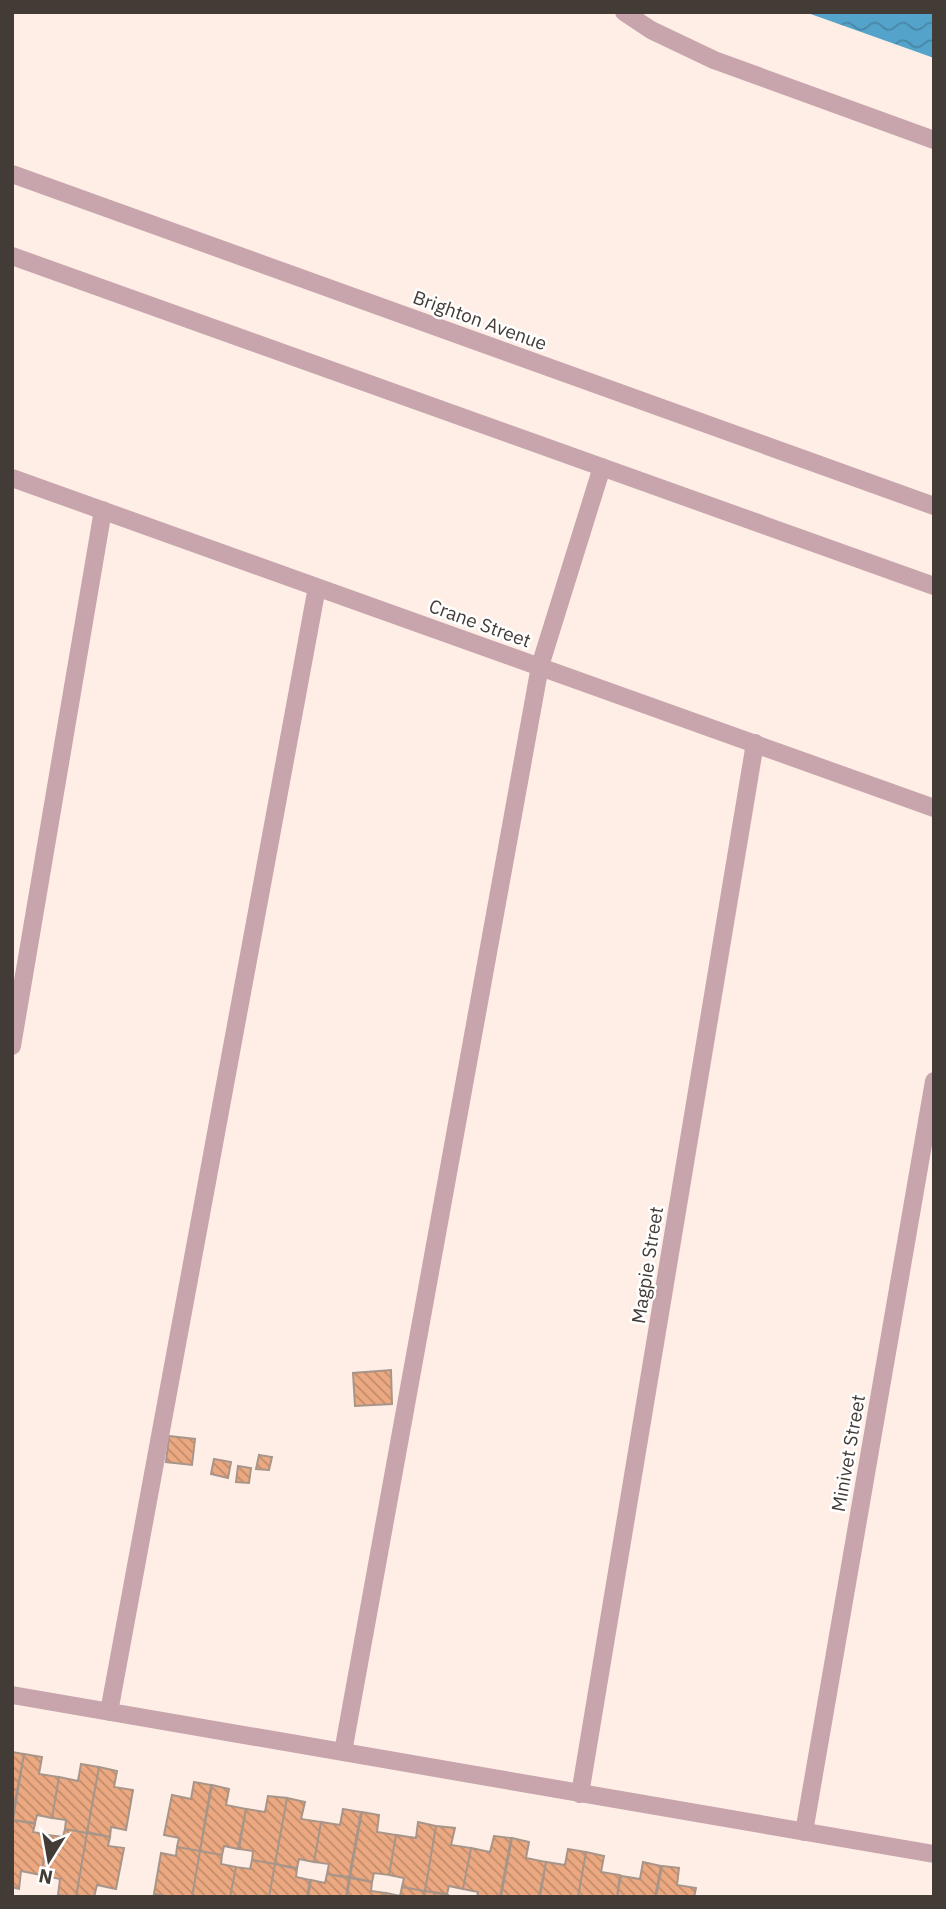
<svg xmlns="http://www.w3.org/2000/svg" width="946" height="1909" viewBox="0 0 946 1909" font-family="'IBM Plex Sans',sans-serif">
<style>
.water{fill:url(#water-waves)}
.building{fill:url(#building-back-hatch);stroke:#a8958a;stroke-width:2}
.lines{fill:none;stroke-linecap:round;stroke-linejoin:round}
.service{stroke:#c8a4ad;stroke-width:18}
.minor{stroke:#c8a4ad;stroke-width:18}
.tertiary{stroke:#c8a4ad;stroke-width:18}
.labels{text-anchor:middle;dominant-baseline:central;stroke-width:5;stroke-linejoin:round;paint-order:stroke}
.street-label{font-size:19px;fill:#433b36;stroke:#fff}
</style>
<defs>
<pattern id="water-waves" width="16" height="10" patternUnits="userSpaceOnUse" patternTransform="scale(1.75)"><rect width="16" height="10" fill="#54a3ca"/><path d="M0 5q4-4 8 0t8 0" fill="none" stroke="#4786a5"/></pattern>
<pattern id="building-back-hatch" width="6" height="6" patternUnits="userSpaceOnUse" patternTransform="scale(1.75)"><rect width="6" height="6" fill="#eca981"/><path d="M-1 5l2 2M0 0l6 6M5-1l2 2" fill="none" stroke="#c18b6a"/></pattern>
</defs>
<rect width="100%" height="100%" fill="#feeee5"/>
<path class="water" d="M805 12H934V58Z"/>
<path class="building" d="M391 1370 392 1404 355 1406 353 1373Z
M169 1436 195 1439 192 1465 166 1462Z
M259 1455 272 1457 269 1470 256 1469Z
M214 1459 231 1462 228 1478 211 1474Z
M238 1466 251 1468 249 1483 236 1482Z
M12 1752 24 1754 12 1817Z
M24 1754 42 1757 39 1774 59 1777 52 1818 37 1815 35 1823 13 1820Z
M81 1764 99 1767 87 1833 65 1829 66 1820 52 1818 59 1777 78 1781Z
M99 1767 117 1771 114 1787 133 1790 126 1830 111 1827 110 1837 87 1832Z
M194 1782 211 1785 200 1851 177 1847 179 1838 164 1835 172 1795 191 1799Z
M212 1785 229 1789 226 1805 246 1809 238 1849 224 1846 222 1855 200 1851Z
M268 1796 287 1798 275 1864 252 1860 253 1851 239 1849 246 1809 265 1812Z
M287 1798 305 1802 301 1819 321 1822 314 1862 299 1859 297 1868 275 1864Z
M343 1809 361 1812 349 1877 327 1874 329 1864 314 1862 321 1822 340 1825Z
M362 1812 379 1815 377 1832 396 1835 389 1875 374 1873 372 1882 350 1877Z
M13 1820 35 1824 33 1832 48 1835 41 1875 21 1871 19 1889 12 1887Z
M418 1822 436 1826 425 1891 402 1887 404 1878 389 1875 396 1835 416 1838Z
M436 1826 455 1828 451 1845 471 1848 463 1889 449 1886 447 1894 425 1891Z
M65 1829 87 1833 76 1897 58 1895 60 1879 41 1875 48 1835 63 1837Z
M87 1833 110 1837 108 1846 124 1848 116 1889 97 1885 94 1897H76Z
M494 1836 511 1838 500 1897H477L478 1892 463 1889 471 1848 490 1852Z
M512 1838 529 1842 526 1858 546 1862 539 1897H501Z
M177 1847 200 1851 192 1897H173L154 1894 161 1853 176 1856Z
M568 1849 586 1852 578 1897H540L546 1862 565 1865Z
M200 1851 222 1855 221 1864 236 1867 230 1897H192Z
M586 1852 604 1856 601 1872 620 1875 617 1897H578Z
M252 1860 275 1864 269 1897H230L236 1867 250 1869Z
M643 1862 661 1866 655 1897H617L621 1876 640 1879Z
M275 1864 297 1869 296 1877 310 1880 307 1897H269Z
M662 1866 679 1868 677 1885 696 1888 694 1897H656Z
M327 1874 349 1878 346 1897H308L311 1880 325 1883Z
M350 1878 372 1882 371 1891 386 1893 385 1897H347Z
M402 1887 425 1891 423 1897H385L386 1893 400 1896Z
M425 1891 448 1895 447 1897H424Z"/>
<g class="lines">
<path class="service" d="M624 12 651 30 714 60 934 140"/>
<path class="minor" d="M12 478 934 808
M12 1046 103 510
M12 1695 934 1854
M109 1712 317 587
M343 1752 540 666 602 467
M580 1794 755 743
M804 1832 934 1081"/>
<path class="tertiary" d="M12 174 934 506
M12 256 934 586"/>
</g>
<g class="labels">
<g class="street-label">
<text transform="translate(480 320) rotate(20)">Brighton Avenue</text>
<text transform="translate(480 623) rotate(20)">Crane Street</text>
<text transform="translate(647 1265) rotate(-81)">Magpie Street</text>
<text transform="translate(848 1453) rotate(-80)">Minivet Street</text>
</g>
</g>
<rect width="946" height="1909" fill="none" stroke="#433b36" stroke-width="28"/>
<g transform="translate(49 1860) rotate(191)" stroke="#ffffff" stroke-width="5" paint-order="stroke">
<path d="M0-5L12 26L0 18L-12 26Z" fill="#433b36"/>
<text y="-10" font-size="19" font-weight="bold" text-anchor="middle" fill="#433b36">N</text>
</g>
</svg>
